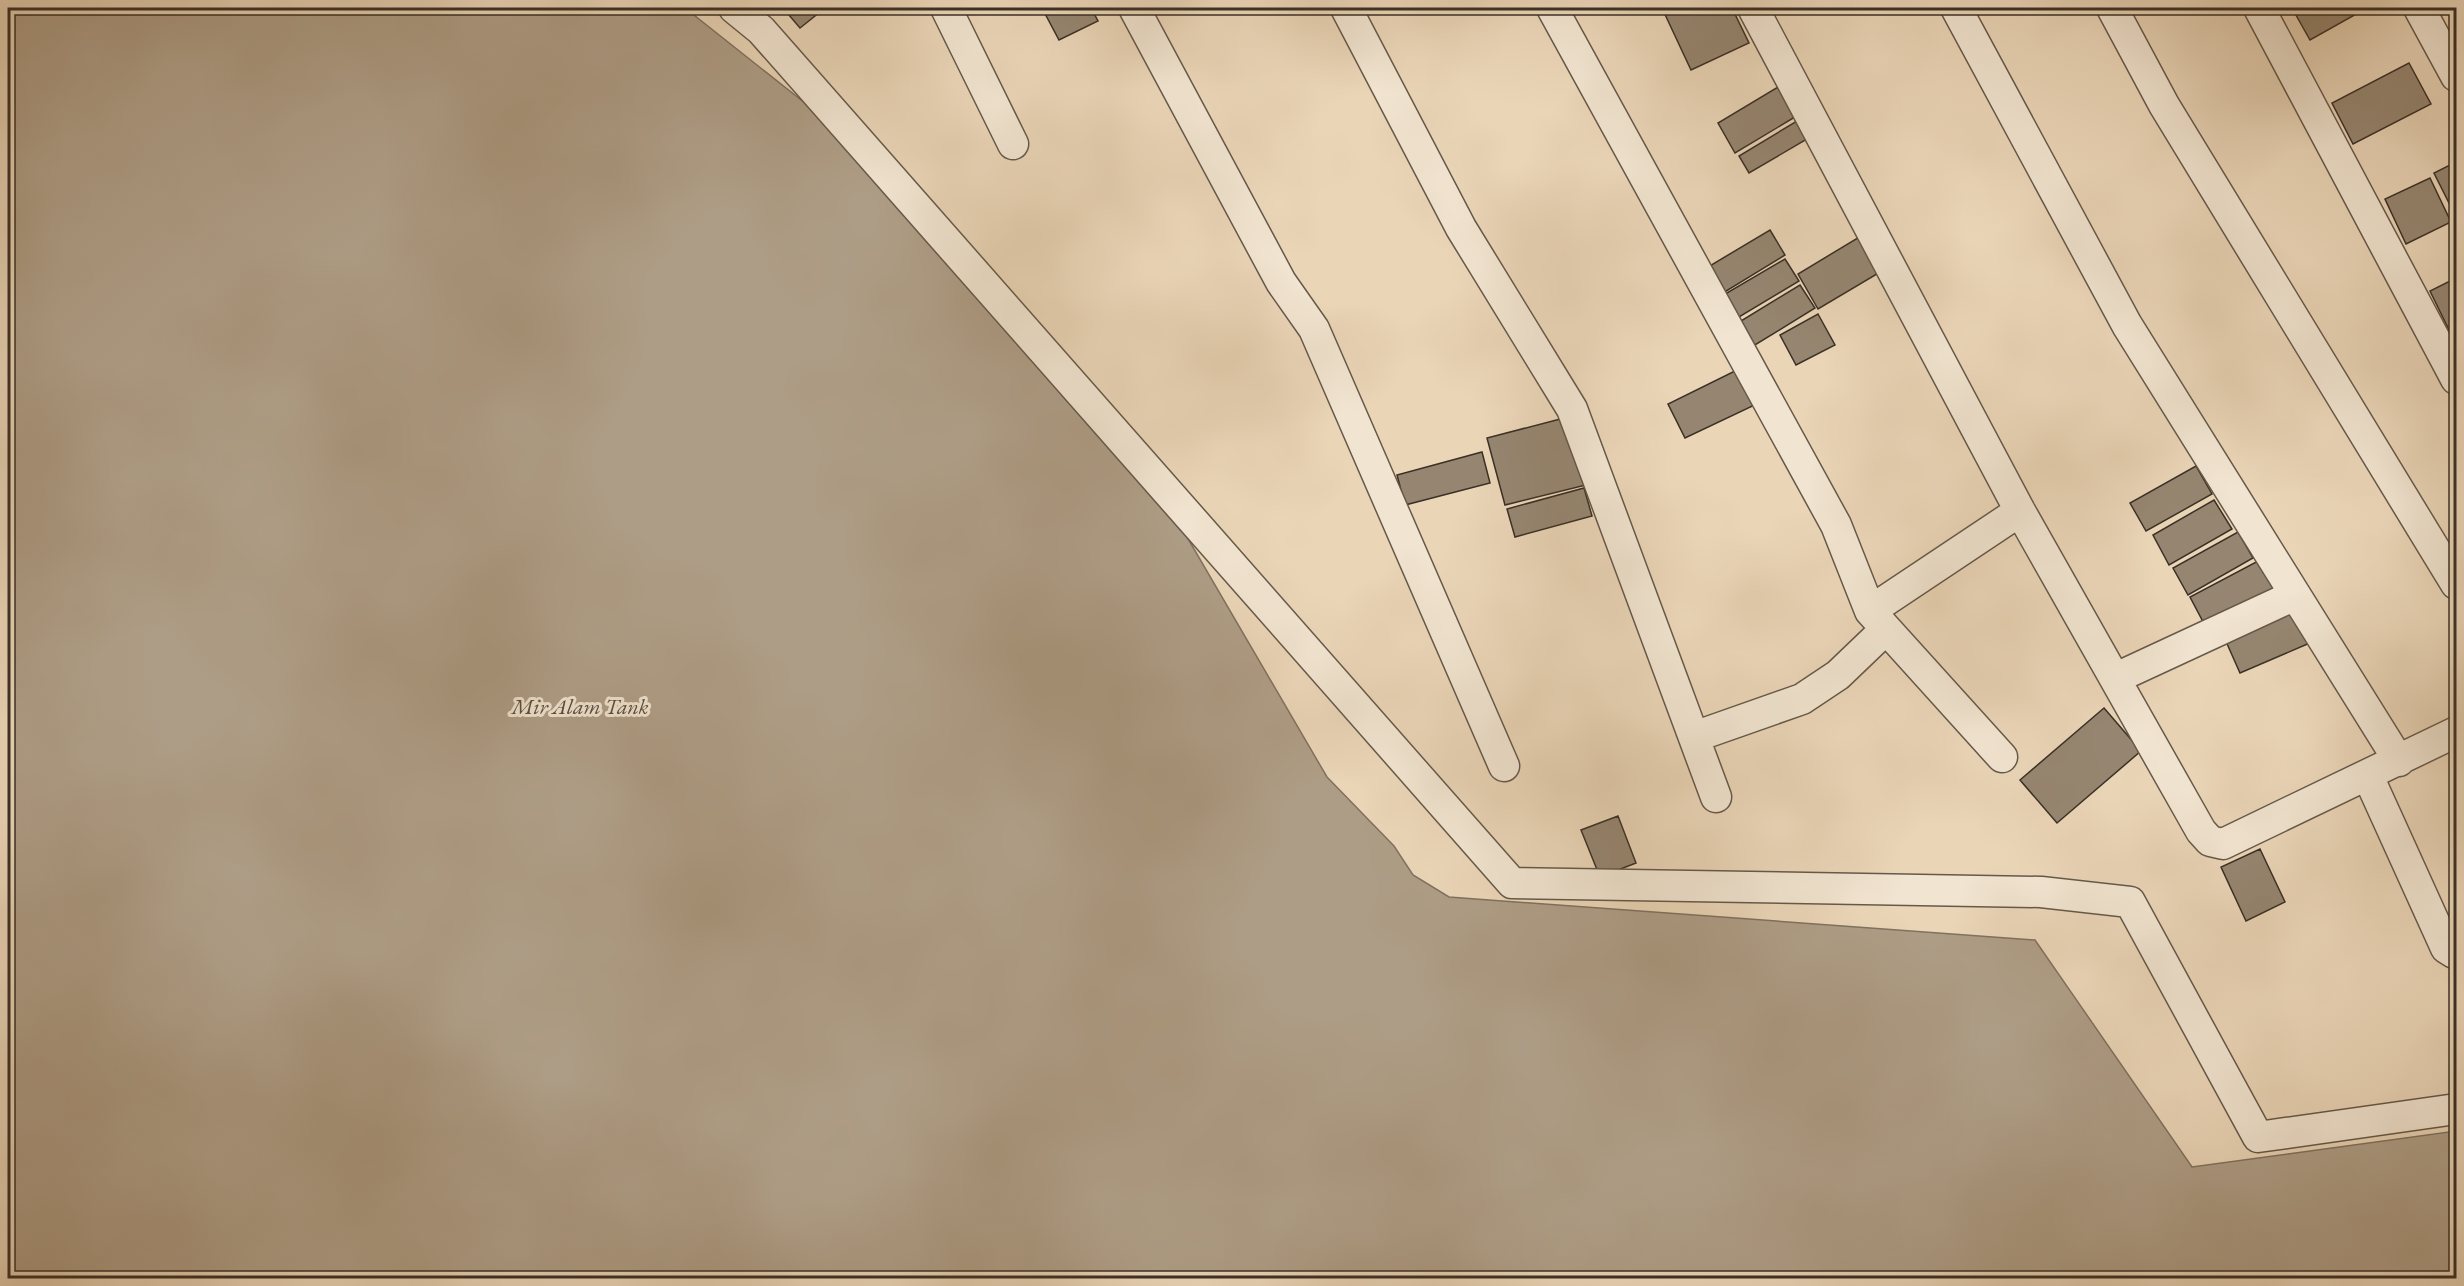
<svg xmlns="http://www.w3.org/2000/svg" width="2464" height="1286" viewBox="0 0 2464 1286" font-family="'EB Garamond',serif">
<style>
.water{fill:#ae9d86;stroke:#807160;stroke-width:1.5}
.building{fill:#968671;stroke:#3a3026;stroke-width:1.5}
.lines{fill:none;stroke-linecap:round;stroke-linejoin:round}
.street-casing{stroke:#66594a;stroke-width:33}
.street{stroke:#f1e4d0;stroke-width:30}
.labels{text-anchor:middle;dominant-baseline:central;stroke-width:6;stroke-linejoin:round;paint-order:stroke}
.water-label{font-size:22px;font-style:italic;fill:#574b3e;stroke:#f1e4d0}
</style>
<rect width="100%" height="100%" fill="#ead5b7"/>
<filter id="stains"><feTurbulence type="fractalNoise" baseFrequency=".00333" numOctaves="4"/><feColorMatrix values="0 0 0 0 .2 0 0 0 0 .09 0 0 0 0 .02 0 0 0 .5 -.17"/></filter>
<radialGradient id="worn" r=".72"><stop offset=".6" stop-color="#630" stop-opacity="0"/><stop offset="1" stop-color="#630" stop-opacity=".3"/></radialGradient>
<path class="water" d="M8 8H685L815 111 1173 513 1327 777 1394 846 1413 875 1449 897 2035 940 2192 1167 2456 1131V1278H8Z"/>
<path class="building" d="M783 8H825L800 28Z
M1042 8H1091L1098 21 1059 40Z
M1662 8H1732L1749 43 1691 70Z
M2292 8H2367L2310 40Z
M2409 63 2431 104 2353 144 2332 103Z
M1778 87 1795 117 1735 153 1718 123Z
M1797 121 1807 139 1749 173 1739 156Z
M2456 162V217L2434 173Z
M2430 178 2451 222 2406 244 2385 199Z
M1770 230 1785 255 1723 293 1708 267Z
M1861 236 1882 271 1818 309 1798 274Z
M1785 259 1799 281 1734 320 1720 297Z
M2456 278V331L2451 334 2430 291Z
M1800 285 1815 308 1750 348 1736 324Z
M1818 314 1835 345 1796 365 1780 335Z
M1743 367 1761 402 1685 438 1668 404Z
M1568 417 1586 485 1505 505 1487 438Z
M1482 452 1490 483 1405 505 1397 475Z
M2196 466 2212 494 2146 531 2130 503Z
M1584 488 1592 516 1515 537 1507 509Z
M2214 500 2232 529 2169 565 2153 535Z
M2238 532 2253 558 2188 595 2173 568Z
M2260 560 2279 596 2209 633 2190 597Z
M2296 606 2312 642 2240 673 2224 637Z
M2104 708 2141 751 2057 823 2020 780Z
M1618 816 1636 863 1600 877 1581 830Z
M2260 849 2285 902 2246 921 2221 867Z"/>
<g class="lines">
<defs>
<path id="street" d="M734 8 761 30 1512 883 2041 892 2130 902 2258 1137 2456 1109
M946 8 1013 144
M1134 8 1281 282 1314 329 1504 766
M1346 8 1461 228 1572 409 1716 797
M1552 8 1836 525 1870 611 2002 757
M1753 8 2020 511 2201 831 2210 841 2223 844 2456 732
M1956 8 2127 325 2399 761
M2112 8 2164 105 2456 584
M2259 8 2456 379
M2419 8 2456 76
M1870 611 2020 511
M2116 678 2295 595
M1694 737 1802 699 1838 675 1886 629
M2368 776 2446 948 2454 953 2456 952"/>
</defs>
<use href="#street" class="street-casing"/>
<use href="#street" class="street"/>
</g>
<g class="labels">
<g class="water-label">
<text x="580" y="706">Mir Alam Tank</text>
</g>
</g>
<rect width="2464" height="1286" fill="none" stroke="#ead5b7" stroke-width="30"/>
<rect x="9" y="9" width="2446" height="1268" fill="none" stroke="#3a3026" stroke-width="3"/>
<rect x="15" y="15" width="2434" height="1256" fill="none" stroke="#3a3026" stroke-width="1.5"/>
<rect width="100%" height="100%" filter="url(#stains)"/>
<rect width="100%" height="100%" fill="url(#worn)"/>
</svg>
